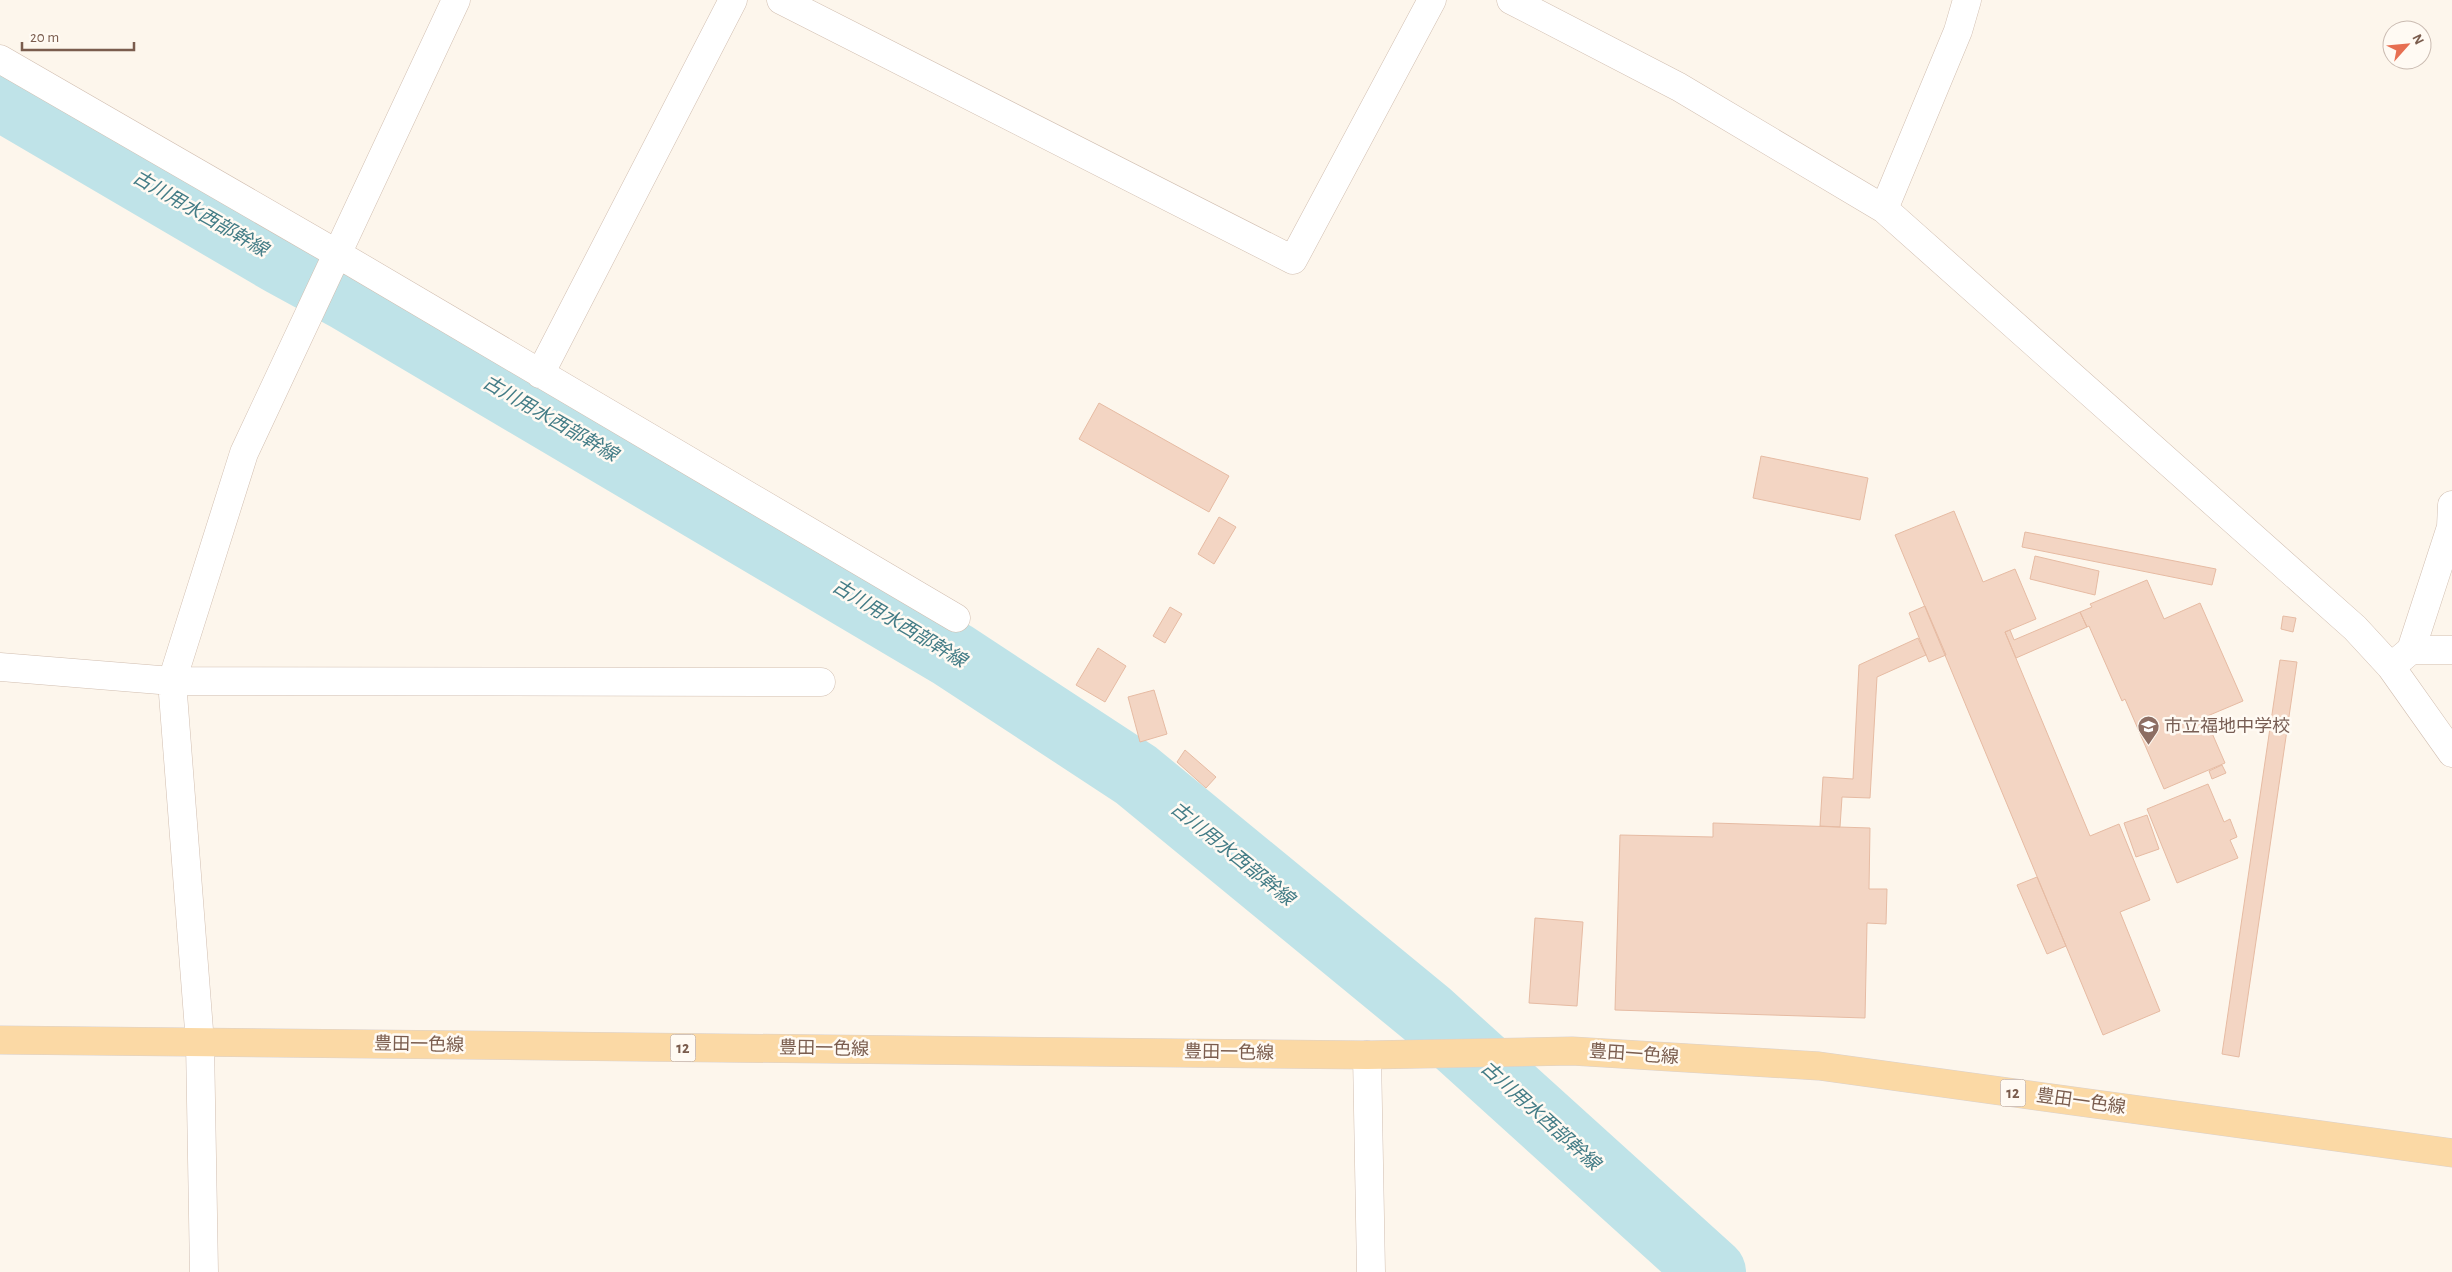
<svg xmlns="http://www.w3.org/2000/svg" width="2452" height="1272" viewBox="0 0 2452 1272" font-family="'Alegreya Sans','Noto Sans JP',sans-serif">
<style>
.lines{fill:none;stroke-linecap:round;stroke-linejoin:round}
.river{stroke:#bfe3e8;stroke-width:68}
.building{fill:#f3d5c3;stroke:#e6bba3}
.street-casing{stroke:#d1beb0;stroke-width:29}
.primary-casing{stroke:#dad1cd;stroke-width:29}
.street{stroke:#fff;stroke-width:28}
.primary{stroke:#fbd9a5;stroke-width:28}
.labels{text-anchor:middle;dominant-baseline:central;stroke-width:5;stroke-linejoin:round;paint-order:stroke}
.shield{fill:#fffaf3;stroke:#a28b7f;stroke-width:1}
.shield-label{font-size:16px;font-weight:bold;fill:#7a5c4d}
.education-label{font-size:18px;fill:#785e54;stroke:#fffaf3;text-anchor:start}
.street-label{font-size:18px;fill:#7a5c4d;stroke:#fffaf3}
.water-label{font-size:19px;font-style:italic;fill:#437c86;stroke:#fffaf3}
</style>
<rect width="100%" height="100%" fill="#fdf6ec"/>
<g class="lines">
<path class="river" d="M0 96 283 262 349 298 953 655 1136 775 1427 1014 1712 1272"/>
</g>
<path class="building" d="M1099 403 1229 476 1209 512 1079 439Z
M1761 456 1868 478 1860 520 1753 498Z
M1954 511 1983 582 2015 569 2036 619 2005 632 2090 836 2119 824 2150 900 2120 912 2160 1011 2103 1035 1895 535Z
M1219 517 1236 527 1214 564 1198 554Z
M2025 532 2216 569 2212 585 2022 547Z
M2035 556 2099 571 2095 595 2030 579Z
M2147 580 2164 619 2200 603 2243 701 2205 717 2225 763 2164 789 2125 699 2122 701 2089 626 2087 627 2080 612 2092 607 2090 604Z
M1925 606 1946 655 1929 662 1909 613Z
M1170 607 1182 614 1165 643 1153 636Z
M2080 612 2087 627 2016 658 2005 632 2010 630 2014 640Z
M2283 616 2296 618 2293 632 2281 629Z
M1918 638 1926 655 1877 677 1870 798 1842 797 1840 827 1820 826 1823 777 1853 779 1859 665Z
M1098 648 1126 666 1105 702 1076 685Z
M2280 660 2297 662 2239 1057 2222 1054Z
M1154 690 1167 734 1140 742 1128 697Z
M1185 750 1216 777 1206 788 1177 762Z
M2222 765 2226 773 2212 779 2209 771Z
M2208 784 2224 822 2230 819 2237 837 2230 840 2238 858 2177 883 2147 809Z
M2147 815 2159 849 2136 857 2124 823Z
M1713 823 1870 828 1869 889H1887L1886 924 1867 923 1865 1018 1615 1010 1620 835 1713 837Z
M2037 877 2066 946 2047 954 2017 885Z
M1535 918 1583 922 1577 1006 1529 1003Z"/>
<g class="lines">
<defs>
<path id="street" d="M781 0 1293 260 1432 0
M1511 0 1679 87 1884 209 2355 628 2391 667 2452 753
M0 59 336 253 956 618
M1884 209 1958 31 1967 0
M540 374 733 0
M2411 650 2451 527 2452 505
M2398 661 2411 650H2452
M0 667 172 681 821 682
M1367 1055 1371 1272
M204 1272 200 1043 172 681 244 453 456 0"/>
<path id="primary" d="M0 1040 1367 1055 1572 1051 1819 1066 2452 1153"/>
</defs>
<use href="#street" class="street-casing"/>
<use href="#primary" class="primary-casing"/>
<use href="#street" class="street"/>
<use href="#primary" class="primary"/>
</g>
<defs>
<symbol id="school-pin" viewBox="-11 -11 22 30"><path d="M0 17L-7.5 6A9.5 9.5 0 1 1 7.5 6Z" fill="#8d6e63" stroke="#fffaf3"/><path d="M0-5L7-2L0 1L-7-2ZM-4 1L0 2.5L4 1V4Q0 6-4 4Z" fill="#fff"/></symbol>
</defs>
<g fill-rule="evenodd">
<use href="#school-pin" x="2136" y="714" width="25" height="34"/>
</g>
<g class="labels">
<g class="shield">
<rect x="670.5" y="1034.5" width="25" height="27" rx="4"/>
<rect x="2000.5" y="1079.5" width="25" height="27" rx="4"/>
</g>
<g class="shield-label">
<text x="683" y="1048">12</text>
<text x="2013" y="1093">12</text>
</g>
<g class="education-label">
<text x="2164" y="727">市立福地中学校</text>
</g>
<g class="street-label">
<text transform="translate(419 1045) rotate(1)">豊田一色線</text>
<text transform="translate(824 1049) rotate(1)">豊田一色線</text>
<text transform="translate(1229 1053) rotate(1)">豊田一色線</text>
<text transform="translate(1634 1055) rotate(4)">豊田一色線</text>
<text transform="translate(2081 1102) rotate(8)">豊田一色線</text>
</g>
<g class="water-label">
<text transform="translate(200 214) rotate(30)">古川用水西部幹線</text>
<text transform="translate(550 419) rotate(30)">古川用水西部幹線</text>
<text transform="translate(899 624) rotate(31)">古川用水西部幹線</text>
<text transform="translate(1232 854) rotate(39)">古川用水西部幹線</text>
<text transform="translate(1540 1116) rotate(42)">古川用水西部幹線</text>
</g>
</g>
<g transform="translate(2407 45) rotate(63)"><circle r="24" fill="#fffaf3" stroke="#cabbb1"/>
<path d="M0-4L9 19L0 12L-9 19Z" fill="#e76f51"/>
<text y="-8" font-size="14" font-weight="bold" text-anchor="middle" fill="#7a5c4d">N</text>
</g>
<path d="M22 42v8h112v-8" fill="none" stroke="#7a5c4d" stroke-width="2.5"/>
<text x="30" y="42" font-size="15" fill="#7a5c4d" stroke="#fffaf3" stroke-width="4" paint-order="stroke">20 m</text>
</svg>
